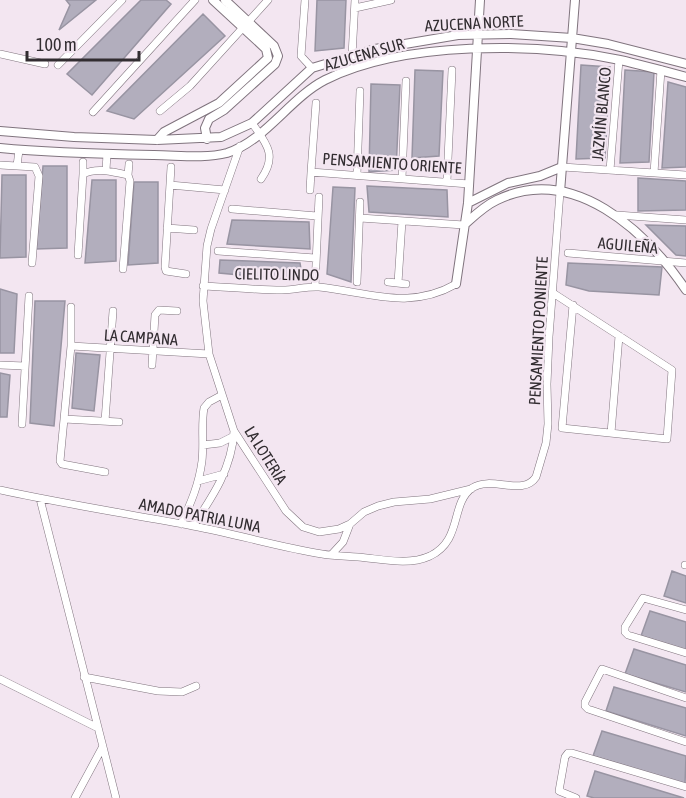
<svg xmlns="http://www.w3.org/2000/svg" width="686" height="798" viewBox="0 0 686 798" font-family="'Asap Condensed',sans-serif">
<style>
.building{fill:#b2aebd;stroke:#9894a2;stroke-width:1.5}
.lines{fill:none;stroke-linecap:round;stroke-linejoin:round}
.minor-casing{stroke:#80747e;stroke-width:8}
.tertiary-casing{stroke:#80747e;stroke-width:10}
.minor{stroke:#fff;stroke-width:7}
.tertiary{stroke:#fff;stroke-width:8}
.labels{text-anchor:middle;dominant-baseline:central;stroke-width:4.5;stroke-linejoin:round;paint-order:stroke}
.street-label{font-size:16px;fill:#322d31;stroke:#f3e6f1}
</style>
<rect width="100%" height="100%" fill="#f3e6f1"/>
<path class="building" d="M66 0H96L59 30 70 5Z
M141 0H166L171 4 92 95 67 74Z
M317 0H346L344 48 315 51Z
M203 14 225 36 134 119 107 111Z
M581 65 610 67 605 158 576 159Z
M415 70 443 71 439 156 412 158Z
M625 70 654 72 649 162 620 163Z
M668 82 686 87V167L662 168Z
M371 84 400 85 396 170 369 172Z
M43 166H67V248L36 249Z
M2 175H26V257L0 258Z
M638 178 686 181V210L638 211Z
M92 180H116V261L85 263Z
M134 182H158V263L128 265Z
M367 186 447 190 448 217 369 212Z
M333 187 355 188 351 282 327 274Z
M232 220 309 222 310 249 227 244Z
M646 225 686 226V256L676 255Z
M220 260 300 263 303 281 219 273Z
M568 263 662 267 659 295 589 291 566 285Z
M0 289 17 294 14 353H0Z
M35 301H65L54 426 30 423Z
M76 353 100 355 94 411 72 408Z
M0 373 10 375 7 417H0Z
M672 571 686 576V603L664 596Z
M650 611 686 622V650L641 636Z
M634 649 686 665V692L625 674Z
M614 687 686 708V736L606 711Z
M602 731 686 756 685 784 593 756Z
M595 771 684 798H594L587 796Z"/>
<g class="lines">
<defs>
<path id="minor" d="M305 0 301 56 312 68
M355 8 391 0
M0 54 45 64
M352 56 355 0
M58 65 122 0
M316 103 311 172 469 184
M160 111 190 86 268 0
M93 112 195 0
M252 123C266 143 278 155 261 179
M240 146 211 229 207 246 203 301 209 354 234 431 286 511 303 527 319 532 339 529 350 524 364 512 378 506 394 502 430 499 471 489
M19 150 17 166 35 167 39 176 32 263
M0 165 17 166
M171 167 165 267 166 271 186 274
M562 167 686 175
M106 170 107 154
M610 170 619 60
M654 173 661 70
M83 174V162
M357 174 360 91
M128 175 129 164
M402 178 406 81
M447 181 452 70
M170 185 225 190
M310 190 311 172
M232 209 317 216
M617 215 686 220
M360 218 464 225
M167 228 194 230
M218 251 315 258
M568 253 686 263
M78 255 83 174C98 167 112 172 128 175L130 181 123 269
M357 282 360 202
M388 282 406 284
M398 283 402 221
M203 286C229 287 256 290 282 290 295 290 307 286 319 287 368 292 409 311 456 284
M315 287 319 197
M553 293 672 370 667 439 562 428 573 305
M71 307V346L60 461 62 464 105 472
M71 346 209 354
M0 365 25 366
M152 365 155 315 159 310 177 311
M64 419 119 422
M105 421 113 311
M22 424 29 296
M611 433 619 336
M203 445 220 443 234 436
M198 481 224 474
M0 490C64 504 129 514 193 526 236 534 279 547 322 554 334 556 346 556 358 557 382 559 408 566 430 556 463 540 450 504 472 488 492 475 523 497 536 477L546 443 548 424 547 384 549 337 560 192
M40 499 116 798
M181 524C191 503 199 484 202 461 204 443 201 425 204 408L209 402 222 395
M193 526C213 496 232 468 234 431
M331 555 343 542 350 524
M685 565H686
M686 610 643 598 625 627V632L628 635 686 653
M84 677 158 691 182 692 196 686
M0 679 98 728
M686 698 602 669 585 702V706L588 709 686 742
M75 798 102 748
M576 798 559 791 565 757 568 753H572L686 787"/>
<path id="tertiary" d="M0 131 74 137 157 140 221 137 252 123 312 68 375 49 458 35 511 34 572 38 608 44 686 64
M207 139 205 128 209 119 224 110 275 64 278 56 274 46 225 0
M157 140 164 132 219 103 268 58 266 49 213 0
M0 148C51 153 103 154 154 155 177 155 204 159 227 153 265 141 290 98 325 80 403 41 536 42 620 60 642 65 664 71 686 77
M560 192 575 0
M468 203 508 183 540 176 562 167
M464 225C474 216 484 206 497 200 573 163 646 231 686 290
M456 284 468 203 480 0"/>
</defs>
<use href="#minor" class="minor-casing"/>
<use href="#tertiary" class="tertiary-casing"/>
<use href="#minor" class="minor"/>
<use href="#tertiary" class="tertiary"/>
</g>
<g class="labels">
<g class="street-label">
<text transform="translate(474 23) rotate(-3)">AZUCENA NORTE</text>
<text transform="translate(364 54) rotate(-16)">AZUCENA SUR</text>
<text transform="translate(601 114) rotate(-85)">JAZMÍN BLANCO</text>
<text transform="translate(392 163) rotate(4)">PENSAMIENTO ORIENTE</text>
<text transform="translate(628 245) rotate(5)">AGUILEÑA</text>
<text transform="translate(277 274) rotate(1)">CIELITO LINDO</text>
<text transform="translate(538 331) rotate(-87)">PENSAMIENTO PONIENTE</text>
<text transform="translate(141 337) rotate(4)">LA CAMPANA</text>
<text transform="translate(266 455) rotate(58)">LA LOTERÍA</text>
<text transform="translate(200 515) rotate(11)">AMADO PATRIA LUNA</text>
</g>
</g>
<path d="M27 51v9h112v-9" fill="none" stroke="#322d31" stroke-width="3"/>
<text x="36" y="51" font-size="18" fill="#322d31" stroke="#f3e6f1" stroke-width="4.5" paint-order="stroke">100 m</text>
</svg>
